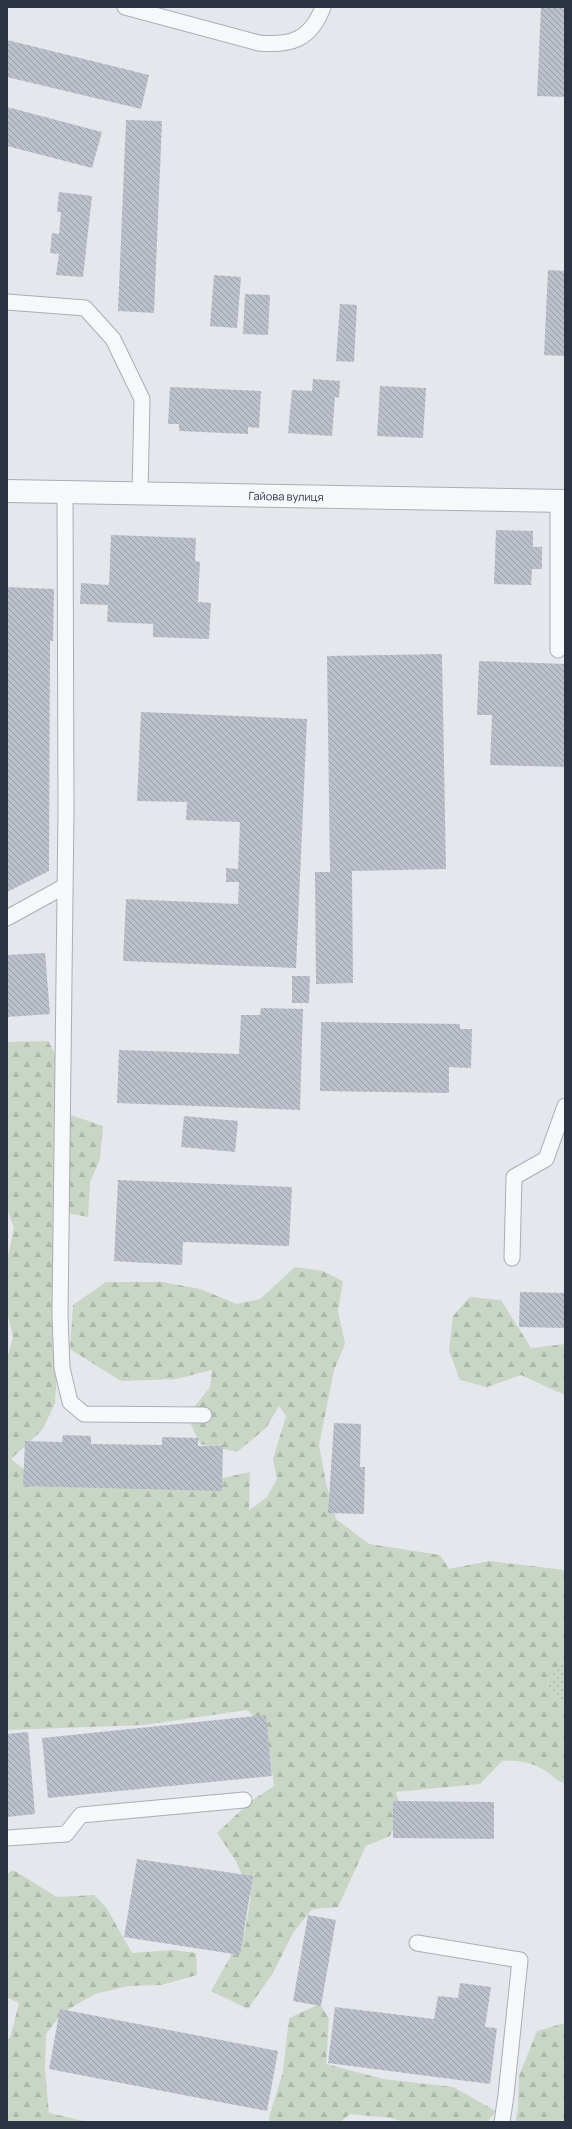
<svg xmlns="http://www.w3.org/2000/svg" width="572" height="2129" viewBox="0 0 572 2129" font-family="Manrope,sans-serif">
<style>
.grass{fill:url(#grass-dots)}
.forest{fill:url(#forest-firs)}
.building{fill:url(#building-back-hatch)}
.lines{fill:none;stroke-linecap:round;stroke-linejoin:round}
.lane-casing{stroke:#a9aeb7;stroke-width:17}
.street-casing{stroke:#a9aeb7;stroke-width:24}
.lane{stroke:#f7f8fa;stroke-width:15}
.street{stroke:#f7f8fa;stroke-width:22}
.labels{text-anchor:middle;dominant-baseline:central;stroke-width:3.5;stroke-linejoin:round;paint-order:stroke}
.street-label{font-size:11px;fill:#2b3445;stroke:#f4f6f9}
</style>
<defs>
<pattern id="grass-dots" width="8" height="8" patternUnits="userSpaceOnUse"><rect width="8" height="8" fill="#c9d6c5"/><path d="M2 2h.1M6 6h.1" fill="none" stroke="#adb8ab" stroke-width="1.8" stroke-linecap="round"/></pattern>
<pattern id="forest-firs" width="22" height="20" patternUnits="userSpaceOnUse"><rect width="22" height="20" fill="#c9d6c5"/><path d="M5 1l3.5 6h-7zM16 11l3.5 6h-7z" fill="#adb8ab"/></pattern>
<pattern id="building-back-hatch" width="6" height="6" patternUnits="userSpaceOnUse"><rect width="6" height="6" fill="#bbc0ca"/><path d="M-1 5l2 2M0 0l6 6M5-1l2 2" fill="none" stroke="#989da6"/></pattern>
</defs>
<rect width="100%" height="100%" fill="#e4e7ec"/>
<path class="grass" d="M565 1662V1704L546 1685 560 1663Z"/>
<path class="forest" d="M48 1041 68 1077 59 1111 103 1126 100 1159 90 1182 88 1217 53 1210V1259L61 1319 55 1403 43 1429 11 1459 47 1487 73 1475 196 1484 250 1472 249 1510 267 1497 277 1479 273 1459 286 1416 279 1406 266 1428 237 1452 200 1444 187 1416 210 1387 212 1370 176 1379 121 1381 70 1349 73 1305 106 1282H162L200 1289 237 1304 260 1299 295 1267 323 1271 343 1281 338 1311 345 1344 334 1370 319 1445 326 1483 336 1519 369 1544 440 1555 449 1569 489 1561 565 1570V1662L560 1663 546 1685 565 1704V1783C557 1783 552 1774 544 1770 531 1762 517 1760 502 1761L480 1784 396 1792 402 1812 390 1836 366 1846 338 1907 312 1909 293 1933 273 1973 248 2009 211 1991 245 1931 251 1896 236 1861 217 1833 251 1801 274 1786 267 1730 247 1710 144 1725 7 1730V1358L13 1338 7 1310V1261L14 1228 7 1209V1042Z
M470 1297 501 1300 531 1348 565 1344V1395L521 1375 487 1387 460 1380 449 1351 453 1316Z
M13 1870 57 1897 94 1895 106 1907 132 1953 173 1950 196 1953 197 1975 161 1985 128 1986 95 1994 62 2013 46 2034 45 2069 49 2113 88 2122H7V2039L10 2038 19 2003 7 1997V1874Z
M320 2004 329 2019 326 2064 383 2079 453 2087 496 2111 487 2122H404L391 2118 350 2114 340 2122H270L269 2117 283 2072 289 2018Z
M565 2023V2122H515L518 2110 519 2076 537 2031Z"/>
<path class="building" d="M541 7H565V97L537 96Z
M7 40 149 75 141 109 7 77Z
M7 107 102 132 92 168 7 146Z
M126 120 162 121 154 313 118 311Z
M59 192 92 196 83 277 56 275 59 254 50 253 52 233 59 234 61 212H57Z
M548 270 565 271V356L544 355Z
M214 275 241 277 237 328 210 326Z
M245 294 270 295 268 335 243 334Z
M340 304 357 305 354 362 336 361Z
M313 379 340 381 339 398 335 397 332 436 288 433 292 390 312 391Z
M380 386 426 388 423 438 377 436Z
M170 387 261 391 259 428 248 427V434L179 431V424H168Z
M496 530 533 531V547H542V569H532L531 585 494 584Z
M111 535 196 538 195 561 200 562 198 602 211 603 209 639 153 637V624L107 622 108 605 80 604 81 583 109 585Z
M7 587 54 589 53 641H50L49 871 7 892Z
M442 654 446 869 352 871 353 983 316 984 315 872H330L327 656Z
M479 661 565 664V767L490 765 492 715H477Z
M141 712 307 719 296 968 123 961 126 899 238 904 239 882H226V868L238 869 240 822 186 820 187 802 137 801Z
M45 953 50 1014 7 1017V955Z
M292 976H310L309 1003H292Z
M261 1008 303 1009 300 1110 117 1103 119 1050 239 1054 241 1015H260Z
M321 1022 460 1024V1029H472L471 1068 449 1067V1093L320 1091Z
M184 1116 238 1121 235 1152 181 1147Z
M118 1180 292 1187 289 1246 183 1242 182 1265 114 1261Z
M520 1292 565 1293V1328L519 1327Z
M334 1423 361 1424 360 1467H365L364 1514 328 1513Z
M63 1435 91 1436V1444L162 1445V1437L198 1438V1446H223L222 1491 23 1486 25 1441 62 1442Z
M266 1715 272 1776 48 1798 42 1738Z
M28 1732 35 1814 7 1817V1734Z
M393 1801 494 1802V1839L393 1838Z
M137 1859 253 1876 240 1955 124 1937Z
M308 1915 336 1920 321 2006 293 2001Z
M460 1983 491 1987 485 2027 497 2028 490 2084 328 2063 335 2007 434 2019 438 1996 458 1998Z
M60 2009 278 2051 267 2111 49 2069Z"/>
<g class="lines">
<defs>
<path id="lane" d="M125 7 259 43C292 46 311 39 323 7
M7 302 85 308 113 339 142 399 140 493
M65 492 66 811 60 1315 62 1368 70 1402 84 1414 204 1415
M558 501V650
M7 918 65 886
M512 1258 514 1177 546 1159 565 1106
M7 1838 66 1834 81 1815 244 1800
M417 1943 520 1960 506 2095 502 2122"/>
<path id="street" d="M7 491 565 501"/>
</defs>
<use href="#lane" class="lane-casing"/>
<use href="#street" class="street-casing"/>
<use href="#lane" class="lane"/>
<use href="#street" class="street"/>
</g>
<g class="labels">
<g class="street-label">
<text transform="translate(286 496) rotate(1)">Гайова вулиця</text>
</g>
</g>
<rect width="572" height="2129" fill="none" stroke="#2b3445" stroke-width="16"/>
</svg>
